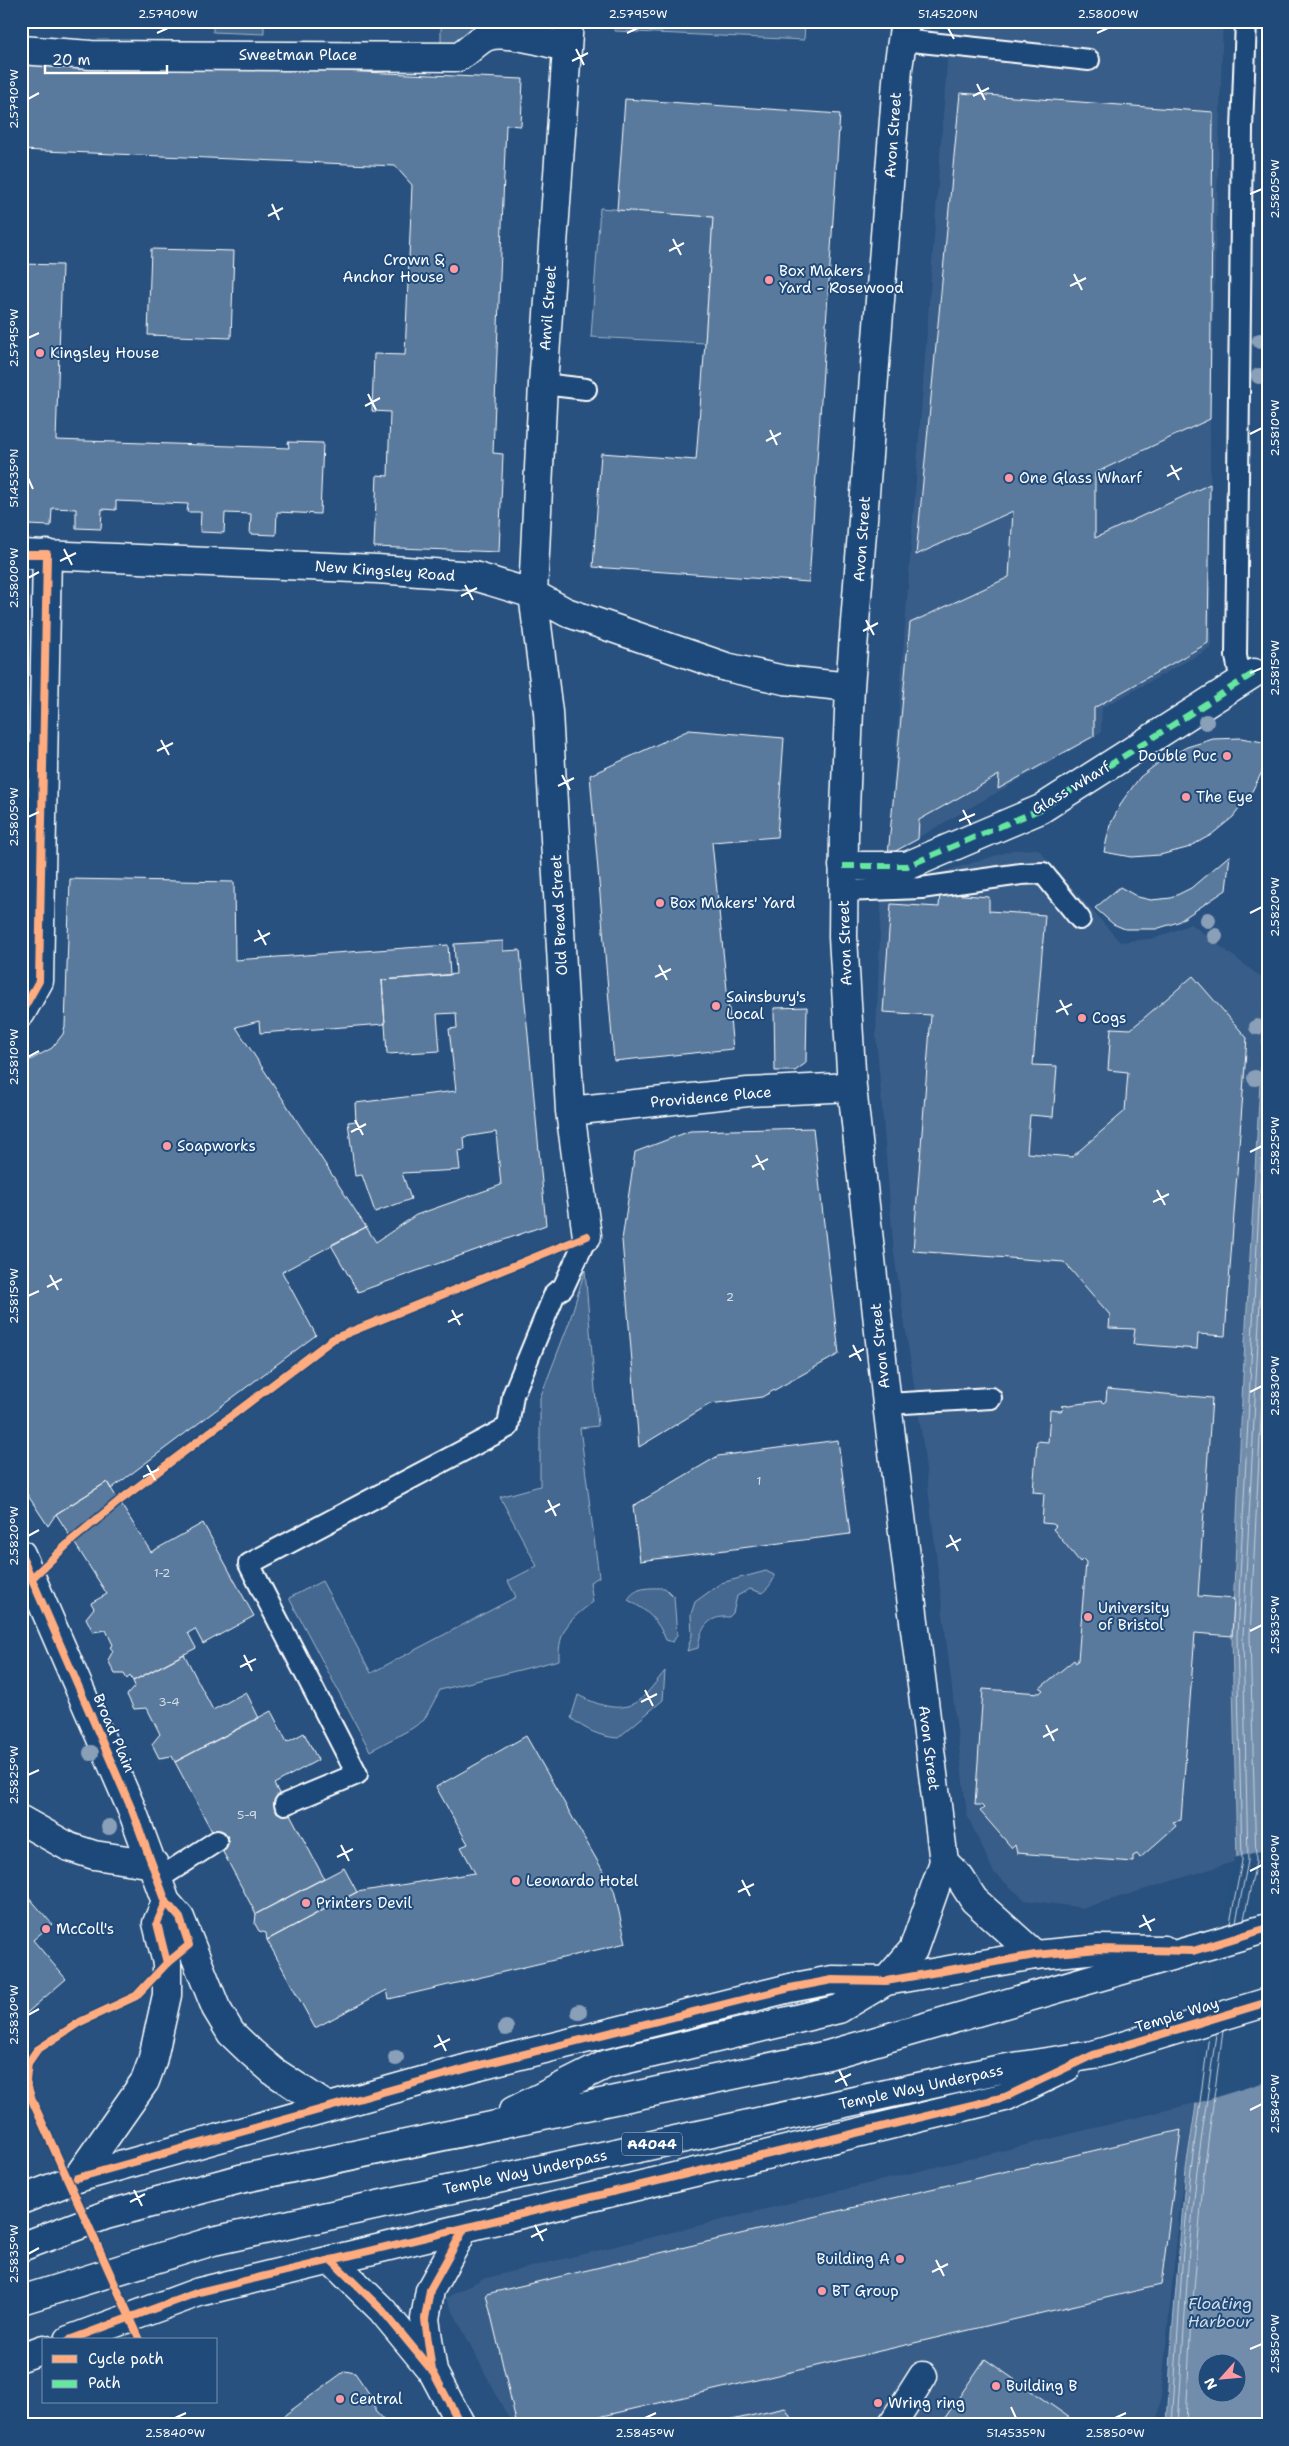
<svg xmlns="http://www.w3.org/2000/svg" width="1289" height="2446" viewBox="0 0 1289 2446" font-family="'Shantell Sans',sans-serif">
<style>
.built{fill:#375d88}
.green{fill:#446890;stroke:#a2b4c8}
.water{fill:#718dab;stroke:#aabbcd;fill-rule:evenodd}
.pier{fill:#28517f}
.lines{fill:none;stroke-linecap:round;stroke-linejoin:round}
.shore{stroke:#c6d1dd;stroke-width:1}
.building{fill:#5a7a9d;stroke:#fff}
.lane-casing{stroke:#fff;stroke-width:24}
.street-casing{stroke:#fff;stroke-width:31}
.secondary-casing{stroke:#fff;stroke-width:31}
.highway-casing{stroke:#fff;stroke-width:31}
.lane{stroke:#1f4a7a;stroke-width:20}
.street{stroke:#1f4a7a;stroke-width:28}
.secondary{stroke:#1f4a7a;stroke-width:28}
.highway{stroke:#1f4a7a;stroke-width:28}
.quiet{stroke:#66e7a1;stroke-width:6;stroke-dasharray:12 6;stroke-linecap:butt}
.cycleway-casing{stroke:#1f4a7a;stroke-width:11}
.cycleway{stroke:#ffac80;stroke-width:8}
.tree{fill:#8aa0b9}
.ticks{fill:none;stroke:#fff;stroke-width:2}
.poi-dot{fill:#ff9aa2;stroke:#1f4a7a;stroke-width:2}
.labels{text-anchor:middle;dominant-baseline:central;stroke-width:4;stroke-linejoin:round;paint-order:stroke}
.number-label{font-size:12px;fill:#d6dee6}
.shield{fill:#1f4a7a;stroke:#bcc9d7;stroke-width:1}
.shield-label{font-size:14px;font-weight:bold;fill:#fff}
.street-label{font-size:15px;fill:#fff;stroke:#1f4a7a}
.poi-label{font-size:15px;fill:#fff;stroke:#1f4a7a;text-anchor:start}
.water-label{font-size:16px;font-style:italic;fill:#d4dde6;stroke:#1f4a7a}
.neatline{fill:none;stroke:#fff;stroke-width:2}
.ticks-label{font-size:12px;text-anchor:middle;fill:#fff}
</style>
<rect width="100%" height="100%" fill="#28517f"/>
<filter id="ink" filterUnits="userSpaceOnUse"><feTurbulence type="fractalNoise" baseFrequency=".02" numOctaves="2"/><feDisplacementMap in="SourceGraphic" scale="10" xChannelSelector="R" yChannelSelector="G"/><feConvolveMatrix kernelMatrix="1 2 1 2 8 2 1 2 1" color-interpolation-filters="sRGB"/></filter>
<g filter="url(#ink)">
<path class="built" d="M950 21H1223L1210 419 1211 648 1102 708 1101 733 888 855Z
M1038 849 1120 942 1156 938 1191 924 1265 980 1232 1636 1237 1861 1084 1908 1025 1900 994 1873 967 1815 922 1437 894 1254 876 1035 882 881 918 880 1013 850Z
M1195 2103 1181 2197 1158 2425H512L446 2298 482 2279Z"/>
<path class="green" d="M213 21H264V34L213 32Z
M441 21H502L458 45H441Z
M616 21H786L805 24 804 40 615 31Z
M600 208 713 217 705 343 591 337Z
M585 1270 598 1426 580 1428 599 1577 590 1582 593 1602C570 1619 558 1630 559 1660L440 1690 424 1720 411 1729 370 1751 289 1598 322 1581 371 1673 516 1597 508 1581 537 1566 500 1497 540 1486V1398L569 1323Z
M766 1571 774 1575C774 1582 768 1588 762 1593L750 1589 737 1596 733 1613 729 1617C708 1615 700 1629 698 1648L687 1651 692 1635 691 1614 695 1602 721 1583Z
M665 1588 674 1597 677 1635 673 1642 666 1640C658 1620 647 1610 628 1600 635 1586 650 1588 665 1588Z
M665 1671 663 1700 618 1738C600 1737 584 1729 571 1718L578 1695C596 1704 619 1714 638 1701 648 1694 657 1680 665 1671Z"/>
<path class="water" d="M1268 946V2425H1167L1172 2335 1186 2168 1195 2111 1207 2014 1237 1861 1232 1636 1243 1377ZM1206 2364H1236V2394H1206Z"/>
<path class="pier" d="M1268 1849V2081L1194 2104 1204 2013 1234 1858Z"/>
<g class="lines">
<path class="shore" d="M1244 1919 1256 1862 1250 1636 1268 1279
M1236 1922 1248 1861 1243 1636 1268 1144
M1230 1923 1242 1861 1237 1636 1268 1030
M1172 2425 1183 2250 1191 2169 1209 2035
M1178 2425 1189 2250 1197 2170 1216 2034
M1186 2425 1190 2336 1204 2171 1223 2031"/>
</g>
<path class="building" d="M21 57 523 79 521 126 506 125 493 453 503 454 499 552 374 547 377 475 388 476 390 412 372 411 374 354 405 355 412 185 395 166 21 150Z
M960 93 1213 112 1210 419 1095 473V538L1210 484 1208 643 1094 708V736L998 789 999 775 919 820 918 839 888 855 910 623 1009 577 1013 511 916 555Z
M625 99 840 114 809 582 593 567 601 453 696 460 705 343 713 217 617 210Z
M151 249 234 251 231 338 148 335Z
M21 264 62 265 56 440 289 448 288 442 323 443 320 514 277 512 276 535 250 534 251 514 225 513 224 533 200 532 201 512H187L188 504 116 501V510L102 509 101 529 76 528V509L52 508 51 526 27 525V506H21Z
M689 730 784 738 777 837 712 842 733 1049 614 1061 590 775Z
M1241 738 1268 743V747L1263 770 1250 795 1233 817 1211 835 1187 848 1160 855 1131 857 1104 852 1110 825 1123 800 1140 777 1162 760 1187 747 1213 739Z
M1230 855 1226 890 1178 922 1156 929H1125L1113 924 1095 908 1120 887 1138 897 1151 900 1171 898 1191 888Z
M70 879 234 882 235 960 448 945 450 975 382 980 385 1024 260 1033 259 1021 236 1027 366 1227 282 1272 316 1335 111 1489 107 1482 56 1514 48 1526 21 1485V1065L52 1048 63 1034 65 1026Z
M940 893 989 897V911L1045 915 1033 1065 1057 1066 1053 1117 1030 1115 1027 1153 1072 1157 1125 1111 1128 1072 1108 1070 1111 1028 1131 1029 1193 976 1247 1038 1225 1336 1198 1334 1197 1349 1133 1344 1135 1329 1109 1328 1110 1315 1064 1262 913 1251 931 1015 883 1012 891 904 939 907Z
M503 941V951L520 950 546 1225 358 1292 331 1245 366 1227 376 1242 416 1215 501 1185 496 1132 464 1137 465 1150 458 1151 460 1170 402 1173 411 1199 375 1212 362 1175 355 1176 348 1122 356 1121 355 1103 456 1091 449 1029 457 1028 456 1013 437 1014 440 1051 387 1054 382 980 456 974 454 944Z
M807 1007 806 1063 795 1071H775L774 1008Z
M813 1128 839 1354 762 1397 710 1404 639 1447 622 1240 635 1152 690 1131Z
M1107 1389 1212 1398 1198 1596 1234 1599 1232 1636 1195 1633 1181 1820 1173 1822 1176 1826 1140 1858 1137 1854 1133 1856V1862L1017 1853 1015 1845 1012 1848 980 1811 984 1808 981 1805H975L983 1689 1040 1693 1043 1690 1040 1688 1074 1660 1076 1663 1078 1660 1086 1562 1083 1559 1080 1562 1053 1529 1056 1526 1053 1524 1042 1523 1044 1493 1033 1492 1037 1441 1048 1442 1050 1410 1061 1411 1064 1408 1061 1406 1101 1401 1103 1403 1106 1401Z
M838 1440 850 1534 640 1561 633 1506 718 1456Z
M107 1482 151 1552 203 1523 254 1616 203 1644 195 1629 188 1633 196 1648 133 1681 130 1676 127 1679 124 1674H115L108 1660 113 1651 110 1647 113 1645 106 1630 93 1632 86 1618 94 1608 91 1603 107 1594 56 1514Z
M184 1654 213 1710 246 1692 259 1718 175 1762 172 1756 159 1758 152 1744 160 1734 147 1708 134 1709 127 1695 135 1686 133 1681Z
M271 1711 287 1742 304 1733 318 1760 274 1784 324 1878 256 1914 175 1762Z
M526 1736 614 1890 626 1943 389 1999 387 1990 315 2028 267 1940 357 1892 475 1873 461 1847 468 1844 436 1787Z
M344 1868 357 1892 267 1940 266 1933 259 1931 255 1924 256 1914Z
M21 1888 52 1924 33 1940 66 1979 21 2018Z
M1181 2130 1161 2285 565 2425H517L486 2294Z
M985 2359 1080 2425H940Z
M345 2371 355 2373 375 2402V2411L388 2425H271Z
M785 2408 795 2425H710Z"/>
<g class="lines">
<defs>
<path id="lane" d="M902 40 1089 60
M543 384 586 389
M1241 682 1236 656 1242 129 1246 21
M843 891 921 888 1021 874 1043 873 1080 919
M887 1404 991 1398
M285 1804 357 1774 249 1564 508 1427 513 1395 555 1293 563 1288 587 1236
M158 1879 217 1841"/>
<path id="street" d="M569 21 543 384 533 594 548 712 570 1111 587 1236
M21 50 91 55 458 57C469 52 475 42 486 37 504 29 547 43 566 47
M21 554 377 569 474 576 533 594 566 612 726 667 784 680 850 687
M843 866H907L1041 809 1254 673
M21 1013 39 981 47 554
M570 1111 748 1092 852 1087
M21 1554 132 1810 166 1902 180 1918 216 2008 231 2033 252 2053 273 2071 328 2107
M21 1820 69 1847 94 1855 154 1864
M944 1862 960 1878 974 1900 1035 1955
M886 1981 913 1950 944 1862 887 1404 852 1087 843 937 844 833 850 687 898 68 905 21
M77 2178 145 2081 152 2062 167 1995V1963L157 1923 166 1902
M892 2425 923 2376"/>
<path id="secondary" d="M331 2260 382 2310 433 2372 461 2425
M433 2372 425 2319 430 2290 464 2229"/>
<path id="highway" d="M513 2111 607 2064 839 2009 886 1981
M21 2200 77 2178 472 2067 790 1988 832 1980 886 1981 1035 1955 1098 1949 1164 1950
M21 2247 106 2215 240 2179 828 2055 1268 1928
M21 2300 213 2241 1001 2069 1093 2055 1268 2002
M69 2340 199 2292 1005 2097 1067 2067
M21 2357 44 2349"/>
</defs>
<use href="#lane" class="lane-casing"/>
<use href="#street" class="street-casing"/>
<use href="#secondary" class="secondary-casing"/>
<use href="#highway" class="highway-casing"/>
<use href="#lane" class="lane"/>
<use href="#street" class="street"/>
<use href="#secondary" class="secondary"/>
<use href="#highway" class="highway"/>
<path class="quiet" d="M843 866H907L1041 809 1254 673"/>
<defs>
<path id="cycleway" d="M21 554H47L39 981 21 1013
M21 1554 132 1810 166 1902 180 1918 189 1945 167 1963 136 1996 80 2022 37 2050 28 2063 26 2081 32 2100 140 2340
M33 1577 72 1540 119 1501 333 1339 587 1236
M166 1902 157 1923 167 1963
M77 2178 472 2067 790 1988 832 1980 886 1981 1035 1955 1098 1949 1193 1951 1268 1928
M331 2260 382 2310 433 2372 461 2425
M69 2340 199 2292 1005 2097 1093 2055 1268 2002
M432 2371 425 2319 430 2290 464 2229"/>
</defs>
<use href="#cycleway" class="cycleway-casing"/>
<use href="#cycleway" class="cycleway"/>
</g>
<g class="tree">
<circle cx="1260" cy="341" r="8"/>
<circle cx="1259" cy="376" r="8"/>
<circle cx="1206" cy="722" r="8"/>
<circle cx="1208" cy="920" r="8"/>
<circle cx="1215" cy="936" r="8"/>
<circle cx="1257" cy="1027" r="8"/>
<circle cx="1255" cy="1078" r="8"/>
<circle cx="91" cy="1753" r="8"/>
<circle cx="109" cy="1827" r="8"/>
<circle cx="579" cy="2012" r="8"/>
<circle cx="506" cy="2028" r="8"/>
<circle cx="396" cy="2058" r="8"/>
</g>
</g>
<path class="ticks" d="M948 28 954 39M157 33 168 28M627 33 638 28M1097 33 1108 28M576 49 584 65M572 61 588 53M977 84 985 100M973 96 989 88M28 99 39 93M1250 194 1262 189M272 204 279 220M268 216 283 208M673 239 681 255M669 251 684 243M1074 274 1082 290M1070 286 1086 278M28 338 39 333M368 394 376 410M365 406 380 398M770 430 777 445M1250 434 1262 428M766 441 781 433M1171 465 1179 480M1167 476 1182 468M28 478 33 489M64 549 72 565M60 561 76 553M28 578 39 572M465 585 473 600M461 596 477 588M866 620 874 635M863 631 878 623M1250 673 1262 668M161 740 169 755M157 751 173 743M562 775 570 790M558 786 574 778M963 810 971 825M28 817 39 812M959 821 975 814M1250 913 1262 907M258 930 266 945M254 941 270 933M659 965 667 980M655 977 671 969M1060 1000 1068 1015M1056 1012 1072 1004M28 1057 39 1051M355 1120 363 1135M351 1132 366 1124M1250 1152 1262 1146M756 1155 764 1170M752 1167 768 1159M1157 1190 1165 1205M1153 1202 1169 1194M50 1275 58 1290M47 1287 62 1279M28 1296 39 1291M452 1310 460 1325M448 1322 463 1314M853 1345 861 1361M849 1357 864 1349M1250 1392 1262 1386M147 1465 155 1480M143 1477 159 1469M548 1500 556 1516M545 1512 560 1504M950 1535 958 1551M28 1536 39 1530M946 1547 961 1539M1250 1631 1262 1625M244 1655 252 1671M240 1667 256 1659M645 1690 653 1706M641 1702 657 1694M1046 1725 1054 1741M1043 1737 1058 1729M28 1775 39 1770M341 1845 349 1861M337 1857 353 1849M1250 1871 1262 1865M742 1880 750 1896M738 1892 754 1884M1143 1915 1151 1931M1139 1927 1155 1919M28 2015 39 2009M438 2035 446 2051M434 2047 450 2039M839 2070 847 2086M835 2082 851 2074M1250 2110 1262 2104M134 2190 142 2206M130 2202 145 2194M535 2225 543 2241M531 2237 547 2229M28 2254 39 2248M936 2260 944 2276M932 2272 948 2264M1250 2349 1262 2344M1011 2407 1016 2418M175 2418 186 2413M645 2418 656 2413M1115 2418 1126 2413"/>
<g class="poi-dot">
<circle cx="454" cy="269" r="5"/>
<circle cx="769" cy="280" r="5"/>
<circle cx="40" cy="353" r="5"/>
<circle cx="1009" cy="478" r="5"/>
<circle cx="1227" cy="756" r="5"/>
<circle cx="1186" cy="797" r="5"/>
<circle cx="660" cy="903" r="5"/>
<circle cx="716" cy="1006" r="5"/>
<circle cx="1082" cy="1018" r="5"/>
<circle cx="167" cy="1146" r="5"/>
<circle cx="1088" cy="1617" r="5"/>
<circle cx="516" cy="1881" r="5"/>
<circle cx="306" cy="1903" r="5"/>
<circle cx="46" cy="1929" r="5"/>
<circle cx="900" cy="2259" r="5"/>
<circle cx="822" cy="2291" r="5"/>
<circle cx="996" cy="2386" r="5"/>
<circle cx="340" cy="2399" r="5"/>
<circle cx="878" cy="2403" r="5"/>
</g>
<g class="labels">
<g class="number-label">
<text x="730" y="1297">2</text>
<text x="759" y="1481">1</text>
<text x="162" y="1573">1-2</text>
<text x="169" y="1702">3-4</text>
<text x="247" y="1815">5-9</text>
</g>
<rect class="shield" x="622" y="2132.5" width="60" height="23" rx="4"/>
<g class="shield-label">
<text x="652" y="2144">A4044</text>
</g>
<g class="street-label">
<text x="298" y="55">Sweetman Place</text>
<text transform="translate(893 135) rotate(-86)">Avon Street</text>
<text transform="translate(548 308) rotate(-86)">Anvil Street</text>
<text transform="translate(862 539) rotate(-86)">Avon Street</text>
<text transform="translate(385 571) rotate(4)">New Kingsley Road</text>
<text transform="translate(1071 788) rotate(-31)">Glass wharf</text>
<text transform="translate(559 915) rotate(-93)">Old Bread Street</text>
<text transform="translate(845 943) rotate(-92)">Avon Street</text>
<text transform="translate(711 1097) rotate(-5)">Providence Place</text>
<text transform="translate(880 1346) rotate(-96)">Avon Street</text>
<text transform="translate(114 1733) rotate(67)">Broad Plain</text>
<text transform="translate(929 1748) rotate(83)">Avon Street</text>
<text transform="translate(1177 2015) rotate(-17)">Temple Way</text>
<text transform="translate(921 2087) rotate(-12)">Temple Way Underpass</text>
<text transform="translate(525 2172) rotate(-12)">Temple Way Underpass</text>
</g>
<g class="poi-label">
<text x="444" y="260" text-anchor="end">Crown &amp;<tspan x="444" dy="17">Anchor House</tspan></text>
<text x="779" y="271">Box Makers<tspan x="779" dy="17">Yard - Rosewood</tspan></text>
<text x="50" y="353">Kingsley House</text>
<text x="1019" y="478">One Glass Wharf</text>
<text x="1217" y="756" text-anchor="end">Double Puc</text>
<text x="1196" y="797">The Eye</text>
<text x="670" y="903">Box Makers' Yard</text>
<text x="726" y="997">Sainsbury's<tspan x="726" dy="17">Local</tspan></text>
<text x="1092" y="1018">Cogs</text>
<text x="177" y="1146">Soapworks</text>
<text x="1098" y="1608">University<tspan x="1098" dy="17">of Bristol</tspan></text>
<text x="526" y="1881">Leonardo Hotel</text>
<text x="316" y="1903">Printers Devil</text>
<text x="56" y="1929">McColl's</text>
<text x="890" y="2259" text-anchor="end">Building A</text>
<text x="832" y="2291">BT Group</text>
<text x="1006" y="2386">Building B</text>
<text x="350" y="2399">Central</text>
<text x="888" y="2403">Wring ring</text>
</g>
<g class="water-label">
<text x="1220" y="2303">Floating<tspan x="1220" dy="18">Harbour</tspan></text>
</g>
</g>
<rect width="1289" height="2446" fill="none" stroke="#1f4a7a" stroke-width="55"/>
<rect x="42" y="2338" width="175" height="65" fill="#1f4a7a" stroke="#7992af"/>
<rect x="52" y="2355" width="25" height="8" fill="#ffac80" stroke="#7992af"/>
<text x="88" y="2364" font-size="15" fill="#ffffff">Cycle path</text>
<rect x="52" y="2380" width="25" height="8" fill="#66e7a1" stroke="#7992af"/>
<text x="88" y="2388" font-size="15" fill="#ffffff">Path</text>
<g transform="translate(1222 2378) rotate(243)"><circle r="24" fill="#1f4a7a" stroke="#7992af"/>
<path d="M0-4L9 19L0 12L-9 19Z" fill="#ff9aa2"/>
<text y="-8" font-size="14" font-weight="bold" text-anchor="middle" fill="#ffffff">N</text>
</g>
<path d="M45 65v8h122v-8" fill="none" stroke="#ffffff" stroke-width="2.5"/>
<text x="52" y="65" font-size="15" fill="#ffffff" stroke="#1f4a7a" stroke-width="4" paint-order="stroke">20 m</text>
<rect x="28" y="28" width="1234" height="2390" class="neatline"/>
<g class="ticks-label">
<text x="168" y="18">2.5790°W</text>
<text x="638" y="18">2.5795°W</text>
<text x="948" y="18">51.4520°N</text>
<text x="1108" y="18">2.5800°W</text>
<text transform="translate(14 99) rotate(-90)" y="4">2.5790°W</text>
<text transform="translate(1275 189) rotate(-90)" y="4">2.5805°W</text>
<text transform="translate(14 338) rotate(-90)" y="4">2.5795°W</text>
<text transform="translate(1275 428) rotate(-90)" y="4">2.5810°W</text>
<text transform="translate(14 478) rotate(-90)" y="4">51.4535°N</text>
<text transform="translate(14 578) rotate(-90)" y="4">2.5800°W</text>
<text transform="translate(1275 668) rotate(-90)" y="4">2.5815°W</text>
<text transform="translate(14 817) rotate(-90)" y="4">2.5805°W</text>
<text transform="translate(1275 907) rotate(-90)" y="4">2.5820°W</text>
<text transform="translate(14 1057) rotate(-90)" y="4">2.5810°W</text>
<text transform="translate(1275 1146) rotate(-90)" y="4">2.5825°W</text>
<text transform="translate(14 1296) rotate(-90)" y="4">2.5815°W</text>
<text transform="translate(1275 1386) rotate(-90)" y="4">2.5830°W</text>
<text transform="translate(14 1536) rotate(-90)" y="4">2.5820°W</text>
<text transform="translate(1275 1625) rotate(-90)" y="4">2.5835°W</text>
<text transform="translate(14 1775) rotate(-90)" y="4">2.5825°W</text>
<text transform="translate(1275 1865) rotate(-90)" y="4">2.5840°W</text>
<text transform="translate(14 2015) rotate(-90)" y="4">2.5830°W</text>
<text transform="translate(1275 2104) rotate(-90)" y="4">2.5845°W</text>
<text transform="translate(14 2254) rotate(-90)" y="4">2.5835°W</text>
<text transform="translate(1275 2344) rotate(-90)" y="4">2.5850°W</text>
<text x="175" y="2437">2.5840°W</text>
<text x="645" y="2437">2.5845°W</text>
<text x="1016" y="2437">51.4535°N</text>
<text x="1115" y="2437">2.5850°W</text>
</g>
</svg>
